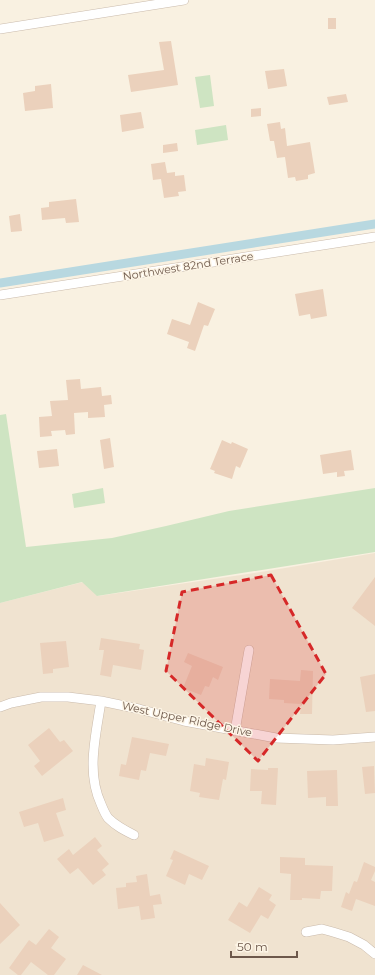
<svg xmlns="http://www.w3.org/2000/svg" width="375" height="975" viewBox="0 0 375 975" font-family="Montserrat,sans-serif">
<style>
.residential{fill:#f0e3d0}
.green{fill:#cee4c2}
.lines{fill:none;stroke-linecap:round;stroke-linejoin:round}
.canal{stroke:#b8d8e0;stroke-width:9}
.building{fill:#ebd1bc}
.minor-casing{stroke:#cabbac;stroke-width:10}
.minor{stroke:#fff;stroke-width:9}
.marked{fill:#d62828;fill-opacity:0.2;stroke:#d62828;stroke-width:3;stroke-dasharray:8 5;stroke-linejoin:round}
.labels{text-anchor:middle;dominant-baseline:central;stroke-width:3;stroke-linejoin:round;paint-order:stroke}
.street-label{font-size:11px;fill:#6d584b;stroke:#fdf5e6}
</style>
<rect width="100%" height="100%" fill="#f9f1e1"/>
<path class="residential" d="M375 553V975H0V603L83 582 98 596 267 571Z"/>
<path class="green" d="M210 75 214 106 200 108 195 77Z
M226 125 228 140 197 145 195 130Z
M6 414 26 547 112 538 166 526 229 511 375 488V552L97 596 82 582 0 603V415Z
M103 488 105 503 74 508 72 494Z"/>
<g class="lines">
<path class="canal" d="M0 283 375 224"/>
</g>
<path class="building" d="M328 18H336V29H328Z
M171 41 178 85 131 92 128 75 164 70 159 42Z
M284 69 287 86 268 89 265 71Z
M51 84 53 108 25 111 23 93 35 91V86Z
M346 94 348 102 329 105 327 97Z
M261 108V116L251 117V109Z
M141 112 144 128 122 132 120 115Z
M280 122 281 129 285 128 287 146 310 142 315 173 308 175V179L296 181 295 177 288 178 285 157 277 158 274 141H270L267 124Z
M177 143 178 151 163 153V145Z
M165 162 167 173 175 172V176L184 175 186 191 178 192 179 196 164 198 161 179 153 180 151 164Z
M76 199 79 222 66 223 65 218 42 220 41 208 49 207V202Z
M20 214 22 231 11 232 9 216Z
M323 289 327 316 311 319 310 314 299 316 295 294Z
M198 302 215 309 208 326 204 325 195 351 187 348 189 342 167 334 172 319 190 325Z
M80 379 81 389 101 387 102 396 111 395 112 404 104 405 105 417 88 418V412L74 413 75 434 66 435 65 430 51 431 52 436 40 437 39 417 52 416 50 401 68 400 66 380Z
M110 438 114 467 104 469 100 440Z
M222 440 231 444 232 442 248 449 240 468 236 466 232 479 214 473 215 471 210 469Z
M57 449 59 466 39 468 37 451Z
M351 450 354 470 344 471 345 476 337 477V472L323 474 320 455Z
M375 577V626L352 608Z
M101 638 140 644 139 649 144 650 141 670 113 665 111 677 100 675 104 650H99Z
M66 641 69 667 53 669V673L43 674 40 643Z
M188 653 223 667 218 680 213 677 209 687 205 686 201 695 183 688 192 666 184 662Z
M301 670 313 671 312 714H300L301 704 284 703V700L269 699 270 679 300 681Z
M375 674V711L366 712 360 677Z
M49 728 60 742 64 740 73 751 42 776 34 766 40 761 28 745Z
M132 737 169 744 166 756 150 753 146 771 141 770 139 780 119 776 121 764 126 765Z
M206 758 229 762 226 780 223 779 219 800 199 797 200 793 190 791 194 764 205 766Z
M374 766 375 793 365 794 362 767Z
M268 768H278L276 805 261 804 262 791H250L251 769 268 770Z
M337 770 338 806H326V797L308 798 307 771Z
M63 798 66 810 56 813 64 836 44 842 38 823 24 827 19 812Z
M95 837 102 846 97 850 109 864 102 870 106 875 93 885 78 868 70 874 57 859 69 849 73 855Z
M174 850 209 866 202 880 189 874 185 885 166 876 173 860 170 859Z
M280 857 305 858V865L333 866 332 891H321L320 899 302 898V900H290L291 874 280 873Z
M364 862 375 867V871L371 880 375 882V906L356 899 352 911 341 907 346 892 349 894 354 881 357 882Z
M147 874 150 896 160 894 162 904 153 905 155 918 141 920 139 906 118 909 116 888 126 887V883L137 882 136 876Z
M259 887 272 895 269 900 276 905 268 919 261 915 250 933 228 920 239 902 247 907Z
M0 903 20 925 0 944Z
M49 929 59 937 51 948 66 959 54 975H48L31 962 21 975H18L9 968 29 940 36 945Z
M83 965 102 975H77Z"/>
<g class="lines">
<defs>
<path id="minor" d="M0 29 184 0
M0 295 375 237
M101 701C96 735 86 772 101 804 103 809 105 814 108 818 116 826 124 830 134 835
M0 707 11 703 41 697H68L101 701 139 709 184 721 276 738 333 740 375 737
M235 731 249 650
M306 932 322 929 333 932 349 937 364 945 375 954"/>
</defs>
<use href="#minor" class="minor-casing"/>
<use href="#minor" class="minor"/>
</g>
<path class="marked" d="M271 575 326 674 258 761 166 671 182 592Z"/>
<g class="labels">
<g class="street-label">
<text transform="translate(188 266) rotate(-9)">Northwest 82nd Terrace</text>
<text transform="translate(187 719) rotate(12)">West Upper Ridge Drive</text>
</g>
</g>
<path d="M231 951v6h66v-6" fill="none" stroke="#6d584b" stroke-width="2"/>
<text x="237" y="951" font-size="12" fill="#6d584b" stroke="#fdf5e6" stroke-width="3" paint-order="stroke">50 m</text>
</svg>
